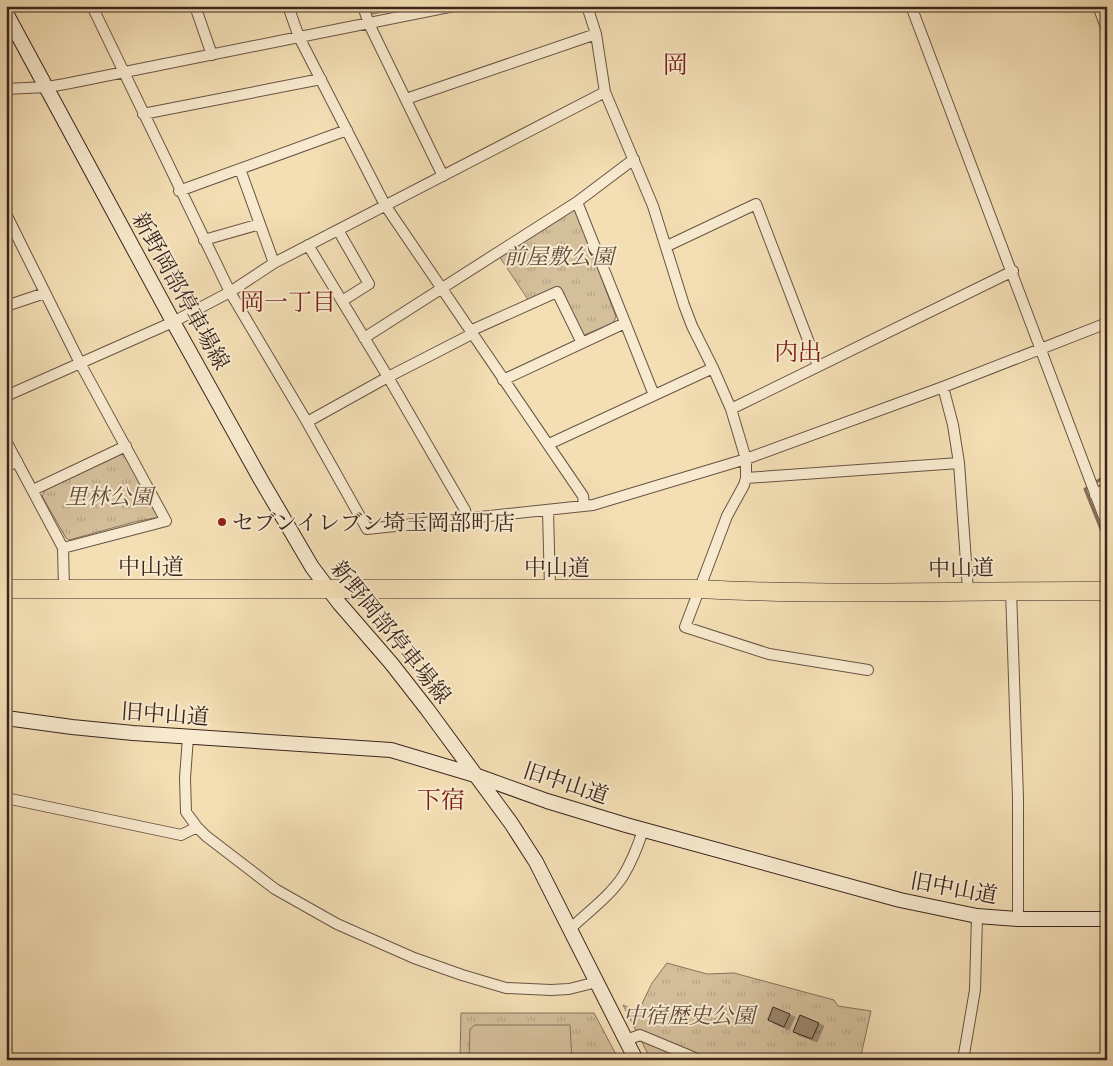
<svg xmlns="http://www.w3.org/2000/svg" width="1113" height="1066" viewBox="0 0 1113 1066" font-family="'EB Garamond','Noto Serif JP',serif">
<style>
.grass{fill:url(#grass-tufts);stroke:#87725c}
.pitch{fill:#d4bf9b;stroke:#87725c}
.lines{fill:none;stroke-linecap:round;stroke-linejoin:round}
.stream{stroke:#846f5a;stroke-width:3}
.building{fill:#9b866d;stroke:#3a251e;filter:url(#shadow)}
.street-casing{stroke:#685444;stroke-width:12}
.secondary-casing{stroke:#3a251e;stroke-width:16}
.highway-casing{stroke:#3a251e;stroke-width:19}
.street{stroke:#f8eacf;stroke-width:10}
.secondary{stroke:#f8eacf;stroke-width:14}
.highway{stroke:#f4dfb5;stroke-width:18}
.poi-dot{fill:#8f2418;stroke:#f8eacf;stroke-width:2}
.labels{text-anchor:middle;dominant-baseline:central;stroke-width:4;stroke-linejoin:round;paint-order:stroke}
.park-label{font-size:22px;font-style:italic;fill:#604c3d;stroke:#f8eacf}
.street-label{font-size:22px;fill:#3a251e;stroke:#f8eacf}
.poi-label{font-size:22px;fill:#3a251e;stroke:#f8eacf;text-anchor:start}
.neighbourhood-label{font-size:24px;fill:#7a1f14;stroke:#f8eacf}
.quarter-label{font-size:25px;fill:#7a1f14;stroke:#f8eacf}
</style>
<defs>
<pattern id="grass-tufts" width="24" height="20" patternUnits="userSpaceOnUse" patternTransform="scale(1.25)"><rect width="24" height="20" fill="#d4bf9b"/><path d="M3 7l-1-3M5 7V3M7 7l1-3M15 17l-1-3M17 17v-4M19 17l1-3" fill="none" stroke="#b7a485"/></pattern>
<filter id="shadow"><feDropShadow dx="5" dy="3" stdDeviation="0" flood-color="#0004"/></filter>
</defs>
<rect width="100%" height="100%" fill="#f4dfb5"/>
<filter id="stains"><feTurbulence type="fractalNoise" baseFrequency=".004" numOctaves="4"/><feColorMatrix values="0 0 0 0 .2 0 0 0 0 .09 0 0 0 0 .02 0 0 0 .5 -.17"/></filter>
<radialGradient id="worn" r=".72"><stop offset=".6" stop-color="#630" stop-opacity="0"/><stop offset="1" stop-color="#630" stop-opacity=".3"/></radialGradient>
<path class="grass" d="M367 6H409L373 14 369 12Z
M572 210 576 211 616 317 613 323 582 336 558 288 529 301 499 256Z
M124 453 159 517 134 522 69 540 66 538 42 496 45 490Z
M667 963 707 974 734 973 834 1000 838 1006 871 1011 860 1060H651L623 1005 638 1012 652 983Z
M461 1013H594L619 1060H460Z"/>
<path class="pitch" d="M475 1025H570L572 1060H469L470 1029Z"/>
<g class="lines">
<path class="stream" d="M1096 482 1107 475
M1087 488 1085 489 1107 544"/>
</g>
<path class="building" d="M773 1007 790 1014 784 1027 768 1020Z
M800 1015 819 1023 812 1039 793 1032Z"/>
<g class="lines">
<defs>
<path id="street" d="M92 6 230 292 307 422 367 529 593 505 746 459 943 387 1107 323
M195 6 212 55
M288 6 299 37 385 205 583 496 584 505
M363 6 369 24 443 176
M587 6 596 34 605 92 653 206 684 305 692 326 713 368 731 409 746 459V478L744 485 727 516 685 627 769 654 868 670
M911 6 1104 517
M1098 6 1107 30
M6 89 47 87 65 84 454 6
M406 99 596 34
M143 114 321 79
M240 169 274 263
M179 191 347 130
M577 202 654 395
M6 214 80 363 166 521 63 548
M338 230 369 284 342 301
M204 240 260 224
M308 245 388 377 465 510 467 518
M667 246 756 204 818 366
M6 306 45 293
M470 331 557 292 582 343
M364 338 577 202 634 159
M503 380 625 323
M943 387 953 425 959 463 968 590
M6 396 173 322 230 292 274 263 605 92
M731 409 1013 271
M307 422 388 377 472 334
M6 441 63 548 64 589
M549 444 713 368
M6 467 17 461
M746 478 959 463
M33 490 126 446
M1095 495 1107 488
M548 510 550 589
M1011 590 1018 798V919
M188 737 185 778 186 812 197 827 206 836 275 889 337 924 414 958 462 975 506 988 551 990 569 989 597 982
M6 798 181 835 197 827
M571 928C588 912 610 896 623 876 632 861 638 846 643 830
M626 1040 640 1035 700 1060
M963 1060 975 990 977 916"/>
<path id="secondary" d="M6 13 177 329 261 480 312 567 339 603 391 663 427 709 511 823 536 862 636 1060
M6 718 72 727 133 733 391 750 475 775 547 801 626 825 900 900 977 916 1018 919H1107"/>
<path id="highway" d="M6 589H699C835 596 971 590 1107 591"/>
</defs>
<use href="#street" class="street-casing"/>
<use href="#secondary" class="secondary-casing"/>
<use href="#highway" class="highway-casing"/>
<use href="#street" class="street"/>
<use href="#secondary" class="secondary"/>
<use href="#highway" class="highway"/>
</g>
<circle class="poi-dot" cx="222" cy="522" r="5"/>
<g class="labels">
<g class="park-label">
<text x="559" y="256">前屋敷公園</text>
<text x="109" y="496">里林公園</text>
<text x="689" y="1015">中宿歴史公園</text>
</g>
<g class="street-label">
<text transform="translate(181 291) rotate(61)">新野岡部停車場線</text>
<text x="151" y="566">中山道</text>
<text x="557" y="567">中山道</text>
<text transform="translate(961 568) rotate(-1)">中山道</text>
<text transform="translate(391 632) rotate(51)">新野岡部停車場線</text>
<text transform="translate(165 714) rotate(4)">旧中山道</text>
<text transform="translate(566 783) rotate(18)">旧中山道</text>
<text transform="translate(954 888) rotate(10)">旧中山道</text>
</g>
<g class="poi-label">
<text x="232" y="522">セブンイレブン埼玉岡部町店</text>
</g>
<g class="neighbourhood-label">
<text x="288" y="301">岡一丁目</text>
<text x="798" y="351">内出</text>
<text x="441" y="799">下宿</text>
</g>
<g class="quarter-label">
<text x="675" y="64">岡</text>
</g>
</g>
<rect width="1113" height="1066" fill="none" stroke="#f4dfb5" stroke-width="25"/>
<rect x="8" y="8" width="1098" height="1051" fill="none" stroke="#3a251e" stroke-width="2.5"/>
<rect x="12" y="12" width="1088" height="1041" fill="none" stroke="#3a251e"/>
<rect width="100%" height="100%" filter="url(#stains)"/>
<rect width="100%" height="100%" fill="url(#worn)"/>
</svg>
